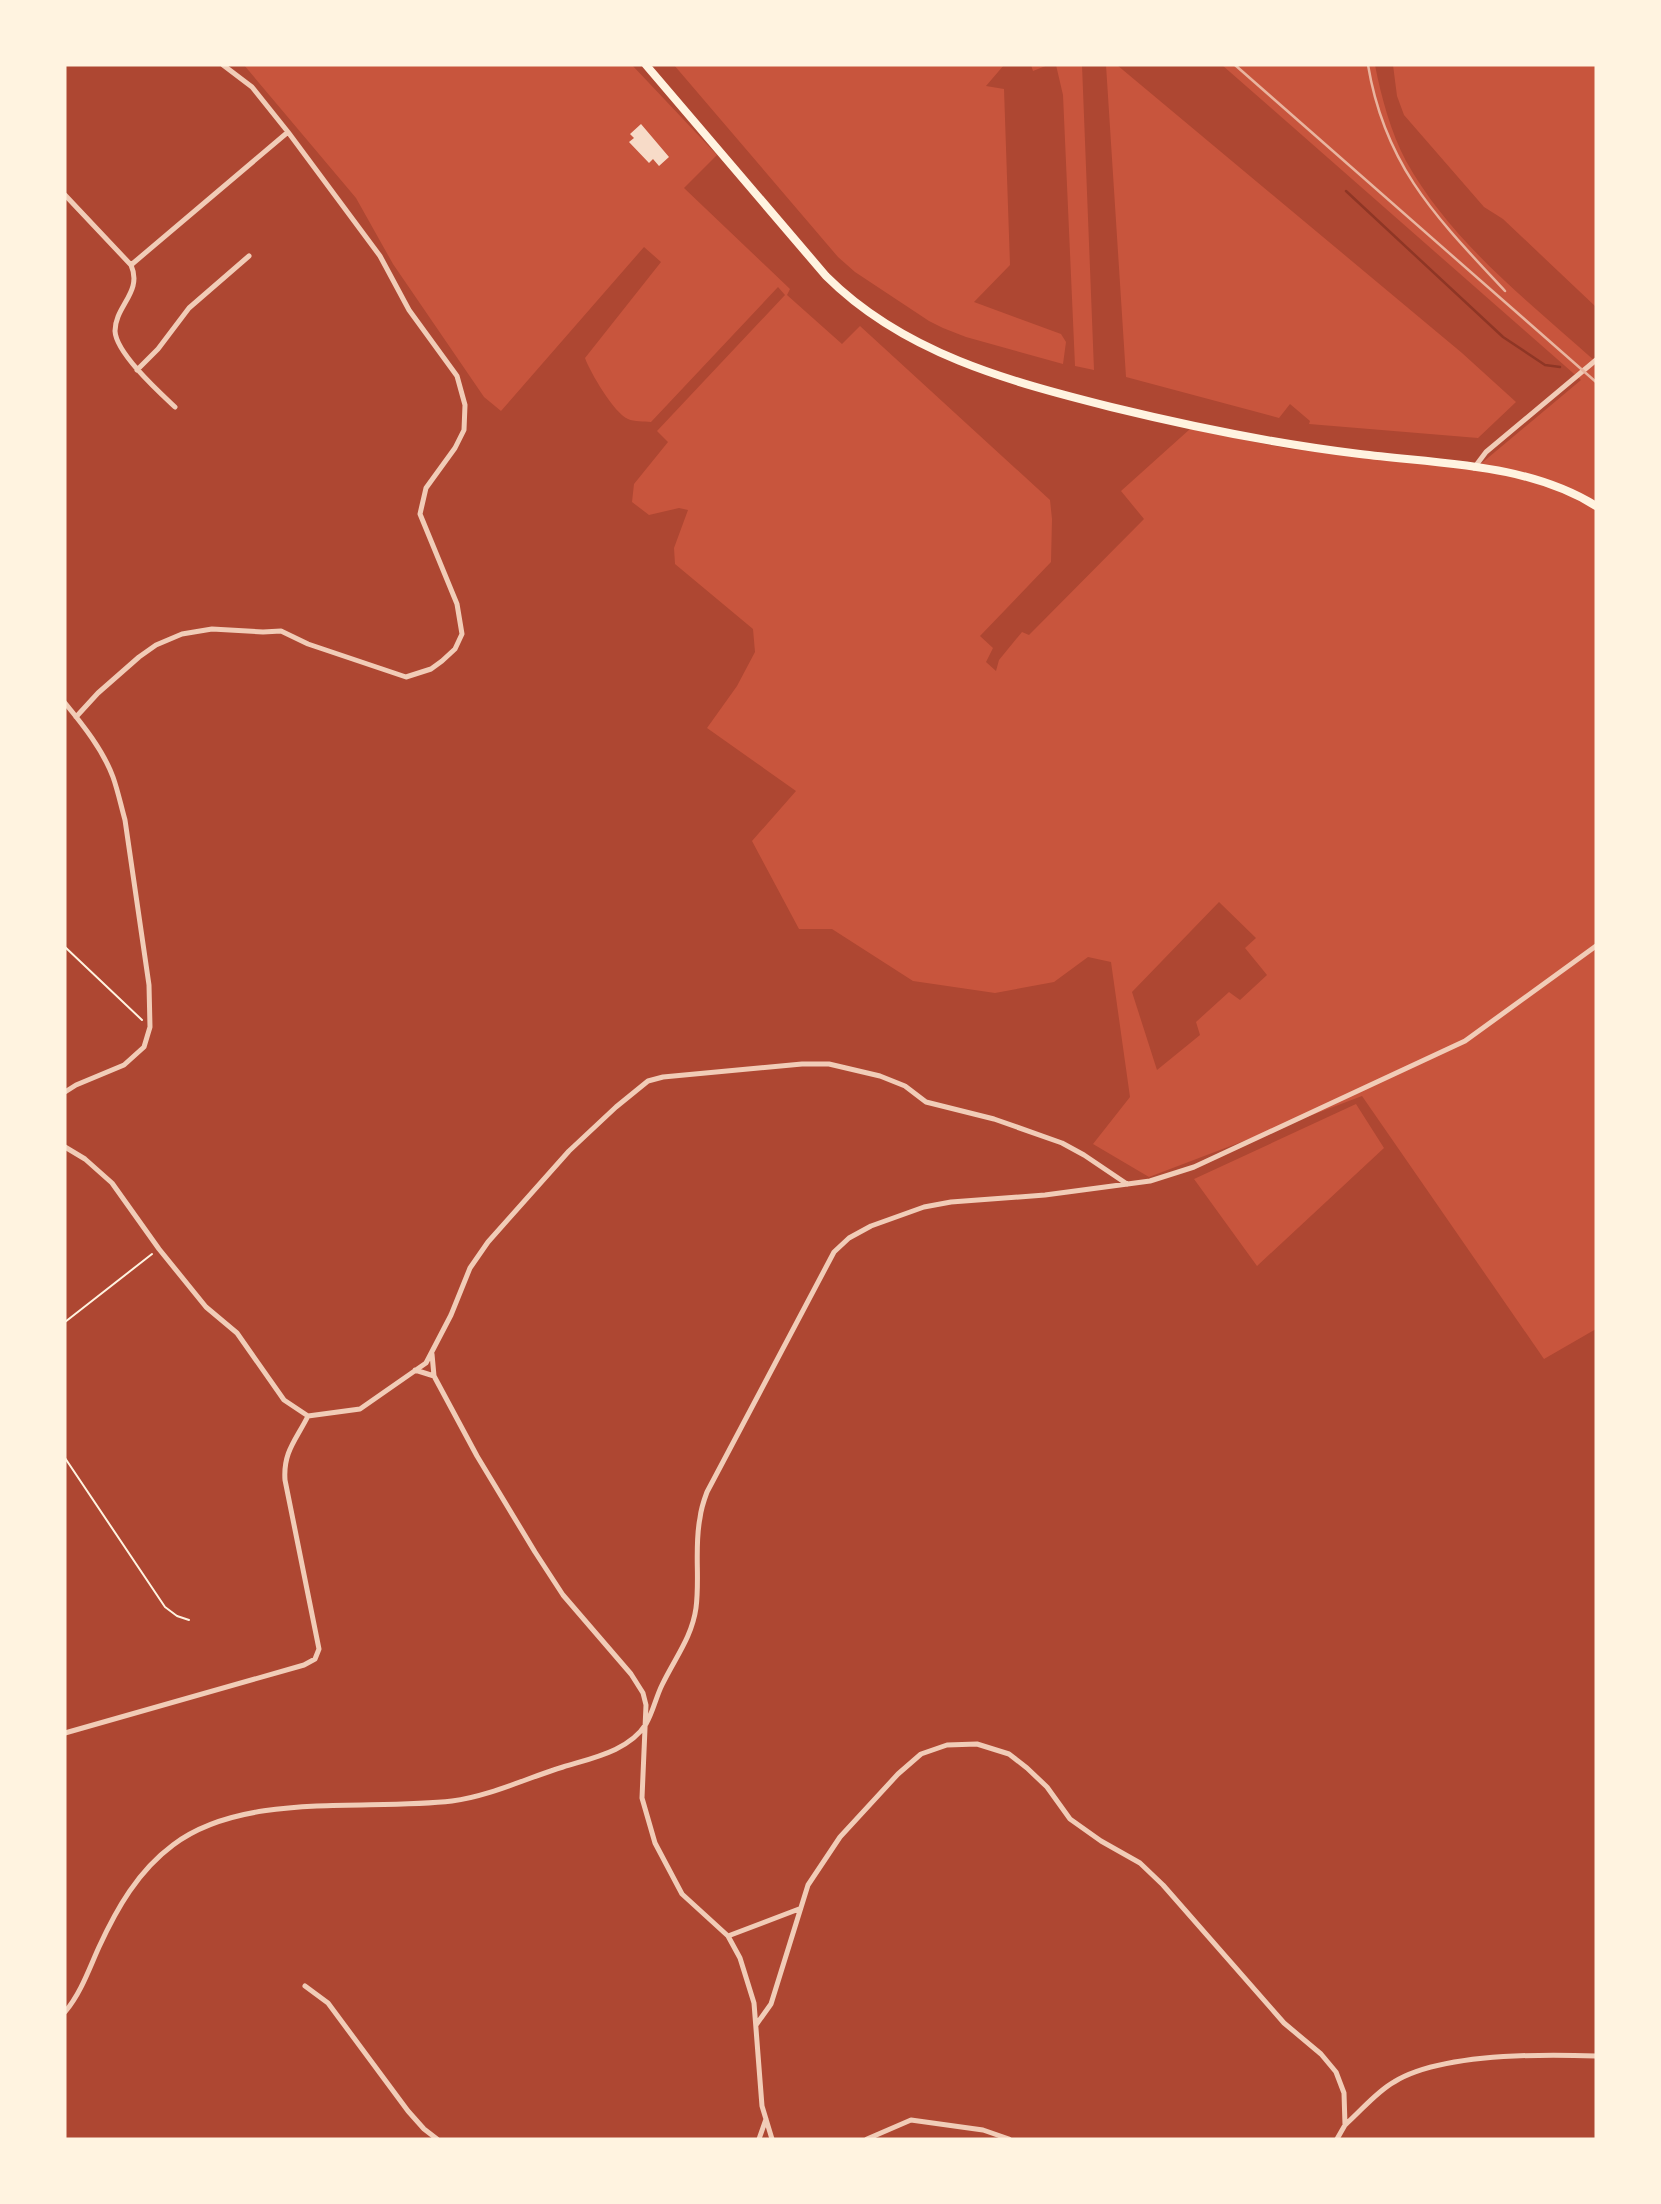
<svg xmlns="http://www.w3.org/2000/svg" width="1661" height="2204" viewBox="0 0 1661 2204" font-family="Quicksand,sans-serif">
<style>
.green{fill:#ae4732;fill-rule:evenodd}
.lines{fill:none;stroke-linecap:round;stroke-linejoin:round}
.stream{stroke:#8f3625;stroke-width:2.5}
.building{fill:#f7dbc8}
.path{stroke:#fff3e0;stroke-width:2}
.minor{stroke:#f1ccb7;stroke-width:5}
.secondary{stroke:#fff3e0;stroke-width:8}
.rail{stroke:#e9b49f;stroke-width:2.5}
</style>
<rect width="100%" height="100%" fill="#c8553d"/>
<path class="green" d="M65 65H244L356 198 393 264 484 397 501 411 644 247 661 262 585 358C590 372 614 413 628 419 634 422 644 421 651 422L778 287 785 295 657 431 668 442 634 484 632 502 649 515 679 508 688 510 674 548 675 564 753 629 755 652 737 686 707 728 796 791 752 841 799 929H832L913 981 995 993 1054 982 1088 957 1111 962 1130 1097 1093 1144 1149 1177 1362 1096 1544 1359 1596 1329V2139H65ZM1356 1104 1384 1148 1257 1266 1194 1179Z
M632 65H674L838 257 855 272 929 321 943 328 966 337 1063 364 1066 342 1061 334 974 302 1010 265 1004 89 986 86 1004 65H1031L1033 71 1048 65H1056L1063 95 1075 366 1094 370 1082 65H1106L1126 377 1279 418 1290 404 1310 421 1309 424 1478 438 1516 402 1462 353 1117 65H1222L1581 380 1477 467 1290 449 1190 429 1121 491 1144 519 1029 635 1022 632 999 660 996 671 986 662 993 648 980 636 1051 562 1052 519 1050 500 860 326 842 344 787 295 790 289 684 188 717 155Z
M1375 65H1393L1397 96 1404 115 1484 207 1503 219 1596 307V362C1528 301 1451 242 1406 161 1391 133 1381 96 1375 65Z
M1219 902 1256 938 1245 948 1267 975 1240 1000 1229 992 1196 1022 1200 1035 1157 1070 1132 992Z"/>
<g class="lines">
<path class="stream" d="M1346 191 1503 337 1545 365 1560 367"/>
</g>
<path class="building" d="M641 124 669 157 659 166 653 159 649 163 629 142 634 138 630 134Z"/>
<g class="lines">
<path class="path" d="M65 947 142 1020
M65 1322 152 1254
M65 1458 165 1607 177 1616 189 1620"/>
<path class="minor" d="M65 195 131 265C143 292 115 306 115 331 116 353 159 392 175 407
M131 265 288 132
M137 370 158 349 189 308 249 256
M1474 468 1486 452 1596 360
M65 703C83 725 103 750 113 777 118 791 121 806 125 820L149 985 150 1027 144 1047 124 1065 76 1085 65 1092
M76 717 98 693 139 657 156 645 182 634 212 629 263 632 281 631 308 644 406 677 431 669 442 661 455 649 462 634 457 604 420 514 426 488 455 448 464 430 465 405 457 376 409 310 380 256 288 132 252 87 223 65
M65 1147 85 1159 112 1183 159 1249 206 1307 237 1333 284 1400 308 1416 360 1409 426 1363 451 1315 470 1268 488 1242 569 1151 616 1107 648 1081 663 1077 802 1064H829L880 1076 905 1086 926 1102 994 1119 1062 1143 1084 1155 1127 1184
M432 1354 434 1376 477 1456 535 1552 563 1595 631 1674 643 1693 646 1705 642 1798 655 1843 682 1894 728 1936 740 1958 754 2003 762 2106 772 2139
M415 1370 434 1376
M65 1733 304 1665 315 1659 319 1649 285 1480C283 1452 296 1440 308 1416
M728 1936 799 1909
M305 1986 328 2003 408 2111 424 2129 437 2139
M65 2012C81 1993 89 1969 99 1947 117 1908 138 1871 173 1845 244 1791 366 1811 452 1801 490 1796 527 1778 563 1767 592 1758 629 1751 646 1724 653 1712 656 1697 662 1685 675 1658 692 1637 696 1608 700 1578 694 1547 700 1518 701 1509 704 1500 707 1492L834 1252 849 1238 871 1226 924 1207 951 1202 1045 1195 1150 1181 1194 1167 1465 1041 1596 946
M756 2025 771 2004 808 1885 840 1837 898 1774 921 1754 947 1745 977 1744 1009 1754 1027 1768 1047 1787 1070 1819 1101 1841 1140 1863 1163 1885 1284 2023 1321 2054 1336 2072 1344 2093 1345 2125 1337 2139
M1345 2125C1361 2111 1376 2092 1394 2082 1441 2053 1541 2054 1596 2056
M759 2139 766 2119
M867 2139 911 2120 983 2130 1009 2139"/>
<path class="secondary" d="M646 65 826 276C903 353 1008 381 1111 407 1193 427 1276 444 1360 454 1439 464 1527 463 1596 506"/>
<path class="rail" d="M1235 65 1596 382
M1368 65C1385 167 1437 218 1505 291"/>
</g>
<rect width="1661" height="2204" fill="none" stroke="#fff3e0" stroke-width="133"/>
</svg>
